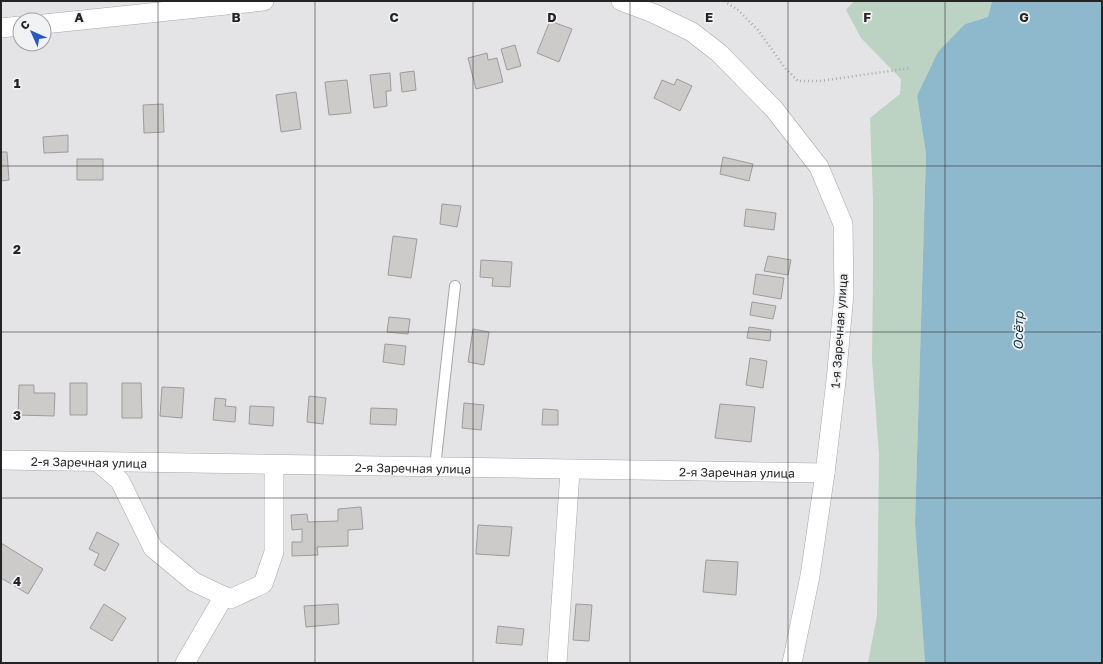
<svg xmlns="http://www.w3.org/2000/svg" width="1103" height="664" viewBox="0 0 1103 664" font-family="'Golos Text',sans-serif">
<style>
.green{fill:#bcd2c3}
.water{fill:#8eb8cc}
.building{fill:#cccbca;stroke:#9d9c9a}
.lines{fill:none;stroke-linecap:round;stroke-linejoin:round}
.service-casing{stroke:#a7a7a8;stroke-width:12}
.minor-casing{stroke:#a7a7a8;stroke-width:20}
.path{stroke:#aaaaab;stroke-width:2.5;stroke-dasharray:1 3;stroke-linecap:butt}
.service{stroke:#fff;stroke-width:10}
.minor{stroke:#fff;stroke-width:19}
.grid{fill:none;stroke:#242425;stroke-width:1;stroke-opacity:0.55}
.labels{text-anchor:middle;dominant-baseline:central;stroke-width:3.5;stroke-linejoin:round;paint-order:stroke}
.street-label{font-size:12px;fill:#242425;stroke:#f1f2f3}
.water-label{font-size:13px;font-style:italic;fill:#0a3140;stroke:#f1f2f3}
.grid-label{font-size:13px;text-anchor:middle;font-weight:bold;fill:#242425;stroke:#f1f2f3;stroke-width:3.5;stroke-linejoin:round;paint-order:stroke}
</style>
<rect width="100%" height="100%" fill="#e4e4e6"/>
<path class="green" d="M854 1H992L988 17 965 24 917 96 926 154 915 524 925 663H869L868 662 877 616 879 455 872 359 873 275V200L870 118 900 94 901 79 861 38 846 10Z"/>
<path class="water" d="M992 1H1100L1102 2V663H925L915 524 926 154 917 96 938 52 965 24 988 17Z"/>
<path class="building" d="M550 21 572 29 559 62 537 53Z
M515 45 521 66 507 70 501 49Z
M487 53 488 60 497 58 503 82 476 89 468 58Z
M414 71 416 90 402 92 400 73Z
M390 73 391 91H386L387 106 374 108 370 75Z
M677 79 692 86 680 111 654 98 662 80 674 85Z
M347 80 351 113 329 115 325 82Z
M296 92 301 129 281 132 276 95Z
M163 104 164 132 144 133 143 105Z
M68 135V152L44 153 43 137Z
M1 152H7L9 180 1 181Z
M723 157 753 164 749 181 720 174Z
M77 159H103V180H77Z
M442 204 461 206 457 227 440 224Z
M746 209 776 213 774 230 744 226Z
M393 236 417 239 411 278 388 275Z
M768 256 791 260 788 275 764 271Z
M481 260 512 262 510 287 492 286 493 278 480 277Z
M756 274 784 278 781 299 753 294Z
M752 302 776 306 773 319 750 315Z
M389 317 410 319 408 334 387 332Z
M749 327 771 330 770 341 747 338Z
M473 329 489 332 484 365 468 362Z
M385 344 406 346 404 365 383 362Z
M750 358 767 361 763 388 746 385Z
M70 383H87V415H70Z
M122 383H141L142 418H122Z
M19 385H34V393H55L54 416 18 415Z
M162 387 184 388 182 418 160 416Z
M309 396 326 398 323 424 307 422Z
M215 398 226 399 225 406 236 407 235 422 213 420Z
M464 403 484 405 481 430 462 428Z
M720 404 755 407 751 442 715 438Z
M250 406 274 407 273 426 249 424Z
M371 408 397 409 396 425 370 424Z
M543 409 558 410V425H542Z
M361 507 363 529 348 530V546L317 547 318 555 292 556V542H302V529L292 530 291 515 307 514 308 522 338 521V509Z
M478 525 512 527 509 556 476 554Z
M97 532 119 544 105 571 94 565 99 554 89 549Z
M1 543 43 569 28 594 1 578Z
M706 560 738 562 736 595 703 592Z
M104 604 126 618 112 641 90 628Z
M338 604 339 624 306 627 304 606Z
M576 604 592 605 589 641 573 640Z
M498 626 524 629 522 645 496 643Z"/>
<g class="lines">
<defs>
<path id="service" d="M435 467 455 286"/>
<g id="minor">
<path d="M621 1 655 14 692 32 719 53 774 109 819 167 843 224 844 294 836 381 825 473 810 576 792 663"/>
<path d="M44 24 264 1"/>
<path d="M1 28 20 26"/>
<path id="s1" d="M1 460C276 466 551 470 825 473"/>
<path d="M98 462 120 481 153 548 194 582 230 599 263 584 274 552V465"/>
<path d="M185 663 224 596"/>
<path d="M557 663 570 471"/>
</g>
</defs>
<use href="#service" class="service-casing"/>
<use href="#minor" class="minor-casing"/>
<path class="path" d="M724 1 738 10 758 30 785 68 798 81H820L911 68"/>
<use href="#service" class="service"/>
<use href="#minor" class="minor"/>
</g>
<path class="grid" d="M158 1V663M315 1V663M473 1V663M630 1V663M788 1V663M945 1V663M1 166H1102M1 332H1102M1 498H1102"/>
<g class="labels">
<g class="street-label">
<text transform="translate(839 331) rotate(-86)">1-я Заречная улица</text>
<text stroke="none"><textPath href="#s1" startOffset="88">2-я Заречная улица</textPath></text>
<text stroke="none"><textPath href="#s1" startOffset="412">2-я Заречная улица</textPath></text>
<text stroke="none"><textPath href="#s1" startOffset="736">2-я Заречная улица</textPath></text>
</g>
<g class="water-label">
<text transform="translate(1018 331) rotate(-89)">Осётр</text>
</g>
</g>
<g class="grid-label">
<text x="79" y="22">A</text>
<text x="236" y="22">B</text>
<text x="394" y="22">C</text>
<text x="552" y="22">D</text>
<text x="709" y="22">E</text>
<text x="867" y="22">F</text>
<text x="1024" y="22">G</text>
<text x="17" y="88">1</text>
<text x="17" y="254">2</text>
<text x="17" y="420">3</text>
<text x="17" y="586">4</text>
</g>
<rect width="1103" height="664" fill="none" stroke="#242425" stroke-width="4"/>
<g transform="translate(32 32) rotate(315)"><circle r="19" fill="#f1f2f3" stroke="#9fa0a1"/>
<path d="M0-3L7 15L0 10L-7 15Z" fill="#2758c6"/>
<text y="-6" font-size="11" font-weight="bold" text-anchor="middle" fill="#242425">С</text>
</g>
</svg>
